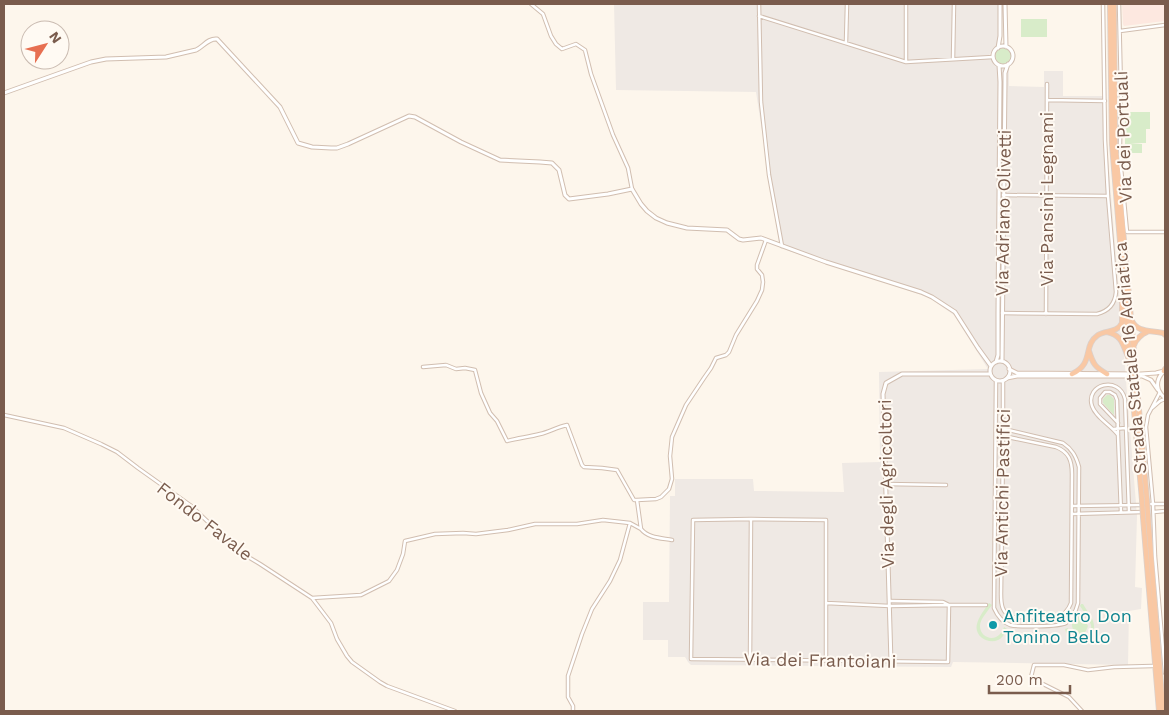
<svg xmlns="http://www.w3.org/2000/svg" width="1169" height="715" viewBox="0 0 1169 715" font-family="'Work Sans',sans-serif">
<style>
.commercial{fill:#fde8e0}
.industrial{fill:#efe9e4}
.green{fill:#d8ecc9}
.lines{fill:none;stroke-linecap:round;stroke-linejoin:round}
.minor-casing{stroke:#d1beb0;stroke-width:4.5}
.tertiary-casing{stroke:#d1beb0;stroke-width:5}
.secondary-casing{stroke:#d6c0b0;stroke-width:5}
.trunk-casing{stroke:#dad1cd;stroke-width:6}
.minor{stroke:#fff;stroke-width:2.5}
.tertiary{stroke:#fff;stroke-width:3}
.secondary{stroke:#fff;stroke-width:3}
.trunk{stroke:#f9c8a4;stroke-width:4.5}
.trunk-bridge-casing{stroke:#dad1cd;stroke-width:6;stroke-linecap:butt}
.trunk-bridge{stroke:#f9c8a4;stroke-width:4.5}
.culture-dot{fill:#0f9aa8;stroke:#fffaf3;stroke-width:2}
.labels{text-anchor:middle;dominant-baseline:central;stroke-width:4;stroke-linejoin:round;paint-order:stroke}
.street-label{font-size:18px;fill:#7a5c4d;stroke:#fffaf3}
.culture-label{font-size:18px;fill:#0d838f;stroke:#fffaf3;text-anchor:start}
</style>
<rect width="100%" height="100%" fill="#fdf6ec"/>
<path class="commercial" d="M1122 4H1165V21L1124 26 1123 24Z"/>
<path class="industrial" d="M614 4H999V37L997 45 989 55 998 68 1009 69V86L1044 87V71H1063V96H1103L1137 516 1135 587 1142 588 1141 609 1129 611 1128 665 953 662 951 667 691 665 688 662 685 657H668V640H643V602H669L670 496H675V479H753L754 491 844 492 842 463 880 462 879 372 988 369 954 315 928 297 780 248 756 92 616 90Z"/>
<path class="green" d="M1021 19H1047V37H1021Z
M995 56a8 8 0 1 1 16 0a8 8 0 1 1-16 0Z
M1125 112H1150V129H1146V143H1130L1142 144V153H1125Z
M1107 395H1110L1114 399V415L1103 403V399Z
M989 603 992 605C988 611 980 619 980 626 980 637 993 642 1000 634 1001 633 1004 628 1004 627L1007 629C1006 630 1004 635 1003 636 994 648 973 638 977 624 979 616 985 609 989 603Z
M1081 604H1083C1087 611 1094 619 1094 626 1096 645 1070 648 1065 629L1068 628C1068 629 1070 634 1071 635 1079 644 1093 636 1091 625 1089 619 1084 612 1080 606Z
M1078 616 1083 618 1088 626 1086 631 1082 635 1075 633C1071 627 1070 619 1078 616Z"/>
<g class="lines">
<defs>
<path id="minor" d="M531 4 543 14 551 36 556 44 562 49 576 44 585 50 591 74 613 135 628 168 632 189
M759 4 761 102 769 175 782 246
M1119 4 1121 92 1120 145 1121 168 1127 232H1165
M759 16 906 62 993 57
M1120 31 1165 25
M846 42 847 4
M953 59 954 4
M906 62V4
M1047 100 1105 101
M1003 195 1108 196
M1002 313 1097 314C1109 311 1115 304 1116 292L1108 196 1105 140 1103 4
M1046 314 1047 84
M423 367 446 365 456 369 465 368 475 370 481 393 490 413 497 421 507 441C518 438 529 437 540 434 549 432 557 427 567 425L582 465 584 467 602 468 617 470 634 500H637
M996 381 994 608C997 615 1002 622 1010 625 1018 627 1059 627 1066 623 1073 618 1076 611 1078 603L1079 467C1076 456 1072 449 1063 443L996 427
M1160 392 1148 415 1146 427 1153 504 1155 556 1165 673
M1152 408 1160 401 1165 399
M4 415 64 428 101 444 117 452 138 468 190 505 240 552 260 564 312 598 331 623 337 639 347 656 352 662 380 682 387 686 455 711
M1118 423 1100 404V398L1105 392H1110L1115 395 1117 400 1118 434
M1113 429 1126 428
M996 434 1003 436 1056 447C1069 452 1072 461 1072 474L1071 603C1068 611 1064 615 1057 618L1012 617C1002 613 1001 605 1001 594L1003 447V381
M886 484 946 485
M1147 504H1165
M1072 506 1141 505
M1121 512 1118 435C1111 425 1096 418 1092 406 1085 384 1119 375 1125 399L1129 512
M1154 512 1165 511
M1072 514 1143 512
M641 529C648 538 661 538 672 540
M312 598 361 595 389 581 397 570 403 554 405 541 435 534 463 533 476 534 508 530 535 524H577L603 520 630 523
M890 601 943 602 949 605H986
M750 659 751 519
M826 660V520L751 519 693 520 691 659 948 662 949 605 890 606 826 603
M573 711V706L568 697V676L582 634 592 609 610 581 620 560 630 523 641 529 637 500 656 499 661 497 669 489 672 479 670 456 672 437 686 405 704 378 711 368 716 358 726 355 729 352 736 335 757 301 762 290 763 282 762 275 757 269V265L766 240
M1082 711 1069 697 1043 684 1032 680 1031 677 1034 665H1064L1088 670 1114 667 1152 666"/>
<path id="tertiary" d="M1005 4 1006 47
M993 56a10 10 0 1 1 20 0a10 10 0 1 1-20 0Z
M998 48 1000 36V4
M4 93 91 62 106 59 166 57 196 50C203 47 208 38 217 39L280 107 298 143 312 147 331 148H337L348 144 409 116 415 117 461 142 500 160 540 162 552 163 559 170 565 195 569 199 608 194 632 189 641 204 647 211 656 218 667 223 687 228 727 230 739 239 743 240 761 238 826 262 921 292 932 297 955 312 978 348 991 366
M990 371a10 10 0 1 1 20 0a10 10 0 1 1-20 0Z
M1002 361 1005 82V73L1008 64
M996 362 998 355V313L1000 82 999 65
M891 662 883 394 886 383 902 374H990"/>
<path id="secondary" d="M1009 369 1017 373 1141 374 1156 373 1164 371
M1163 372C1155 381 1156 391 1165 398
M1007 378 1017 376H1142L1151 380 1158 390"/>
<path id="trunk" d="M1110 4 1112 144 1130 363
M1114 4 1115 141 1135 363
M1132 321C1138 333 1151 330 1163 333L1165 335
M1107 332C1122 335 1123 345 1128 357
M1134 345C1136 339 1142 334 1147 332
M1089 351C1093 364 1095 367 1107 374
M1164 371 1165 369
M1072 374C1095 363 1082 346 1098 335 1106 330 1117 333 1122 323V300
M1137 387 1147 500
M1132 388 1142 500
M1148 516 1163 711
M1143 517 1159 711"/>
</defs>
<use href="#minor" class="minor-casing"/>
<use href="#tertiary" class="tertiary-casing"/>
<use href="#secondary" class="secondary-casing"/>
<use href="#trunk" class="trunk-casing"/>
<use href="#minor" class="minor"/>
<use href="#tertiary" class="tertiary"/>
<use href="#secondary" class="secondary"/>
<use href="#trunk" class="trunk"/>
<defs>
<path id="trunk-bridge" d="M1130 363 1132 388
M1135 363 1137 387
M1142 500 1143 517
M1147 500 1148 516"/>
</defs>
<use href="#trunk-bridge" class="trunk-bridge-casing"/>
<use href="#trunk-bridge" class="trunk-bridge"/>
</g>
<circle class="culture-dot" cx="993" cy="625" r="5"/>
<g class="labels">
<g class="street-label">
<text transform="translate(1123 137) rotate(-92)">Via dei Portuali</text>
<text transform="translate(1046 199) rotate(-90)">Via Pansini Legnami</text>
<text transform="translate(1003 213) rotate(-89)">Via Adriano Olivetti</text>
<text transform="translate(1130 358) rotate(-95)">Strada Statale 16 Adriatica</text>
<text transform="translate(886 484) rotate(-91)">Via degli Agricoltori</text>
<text transform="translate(1002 493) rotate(-89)">Via Antichi Pastifici</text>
<text transform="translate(205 521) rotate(38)">Fondo Favale</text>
<text transform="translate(820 660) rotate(1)">Via dei Frantoiani</text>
</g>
<g class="culture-label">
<text x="1003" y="615">Anfiteatro Don<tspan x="1003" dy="21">Tonino Bello</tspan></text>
</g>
</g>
<rect width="1169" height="715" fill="none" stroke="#7a5c4d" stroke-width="10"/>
<g transform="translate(45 45) rotate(54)"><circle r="24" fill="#fffaf3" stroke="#cabbb1"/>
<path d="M0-4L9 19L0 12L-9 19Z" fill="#e76f51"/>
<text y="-8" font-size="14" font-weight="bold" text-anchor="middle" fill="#7a5c4d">N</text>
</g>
<path d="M989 685v8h81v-8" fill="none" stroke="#7a5c4d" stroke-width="2.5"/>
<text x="996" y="685" font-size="15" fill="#7a5c4d" stroke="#fffaf3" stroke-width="4" paint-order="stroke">200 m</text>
</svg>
